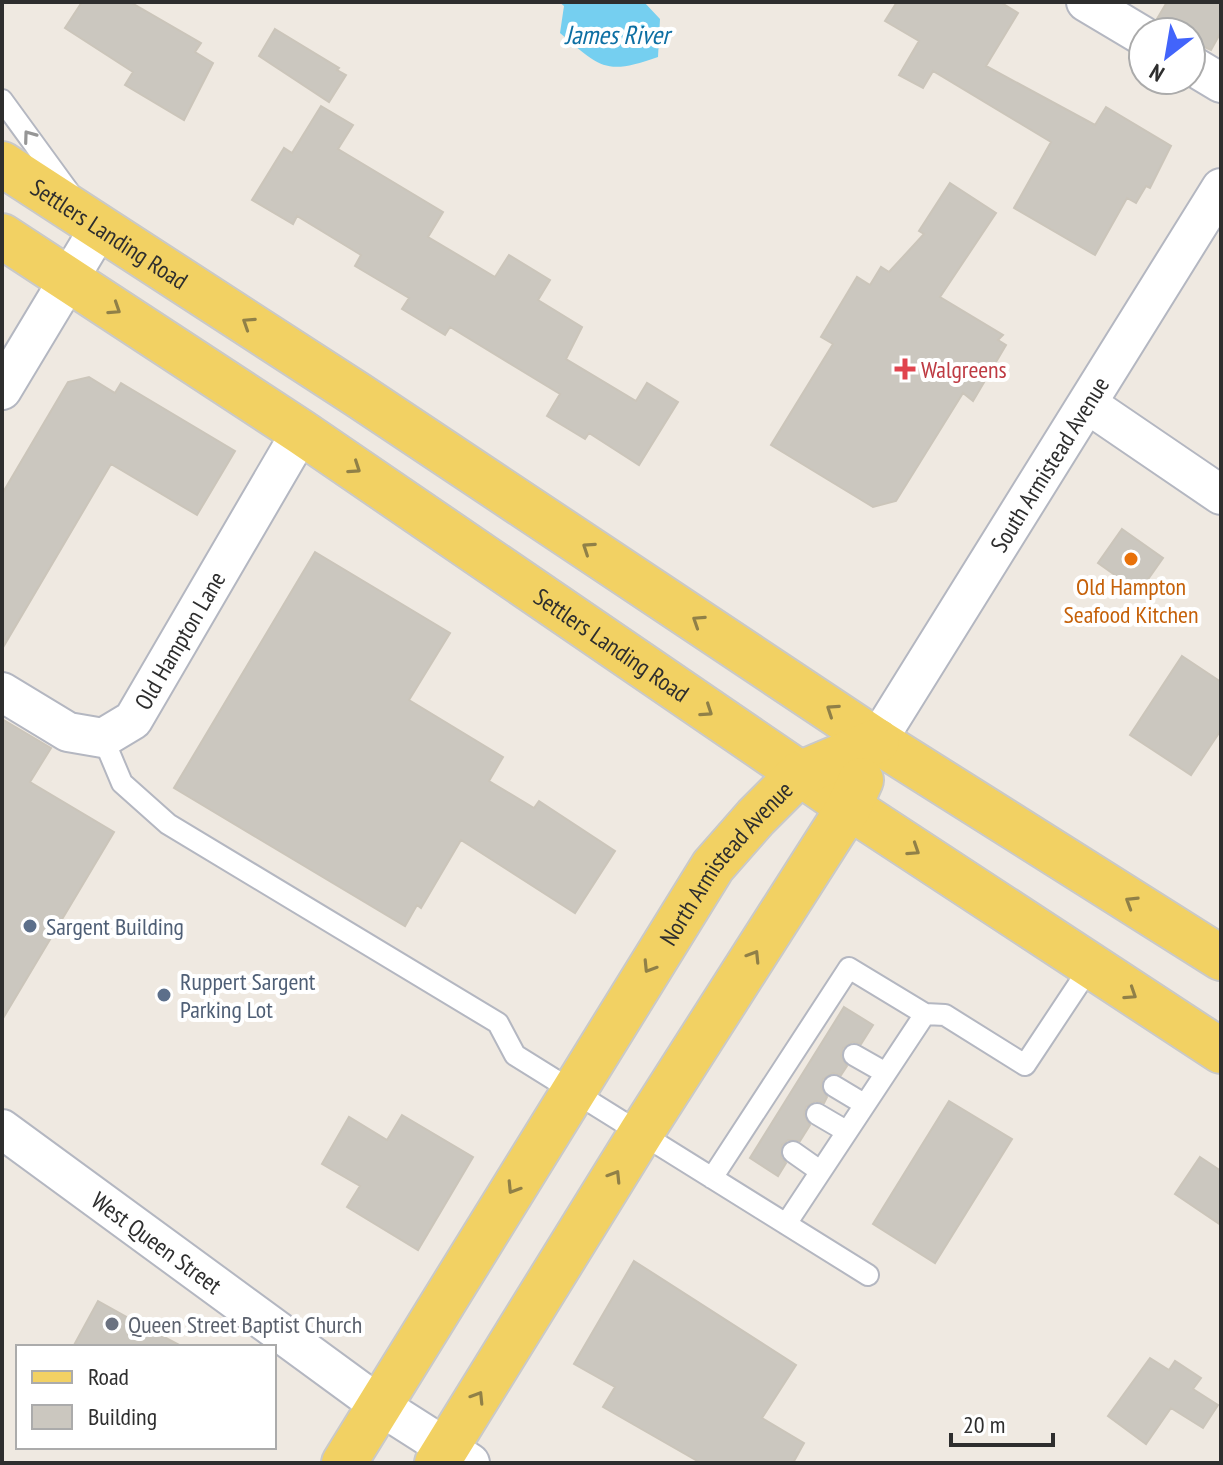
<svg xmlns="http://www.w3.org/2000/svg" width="1223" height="1465" viewBox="0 0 1223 1465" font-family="'PT Sans Narrow',sans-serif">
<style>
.water{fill:#75cff0}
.building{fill:#cbc7bf;stroke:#cbc5ba;stroke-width:2}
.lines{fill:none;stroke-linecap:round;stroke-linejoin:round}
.service-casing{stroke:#b4b7c1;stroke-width:24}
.minor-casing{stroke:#b4b7c1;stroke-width:42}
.primary-casing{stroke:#c9c9c9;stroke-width:48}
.service{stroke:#fff;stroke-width:20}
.minor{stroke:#fff;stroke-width:38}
.primary{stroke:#f2d163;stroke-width:44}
.oneway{stroke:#969696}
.oneway2{stroke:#908048}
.health-dot{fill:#e0444e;stroke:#fff;stroke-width:3}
.food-dot{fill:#e8710a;stroke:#fff;stroke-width:3}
.service-dot{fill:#5c6f8a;stroke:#fff;stroke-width:3}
.worship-dot{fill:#6b7280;stroke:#fff;stroke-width:3}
.labels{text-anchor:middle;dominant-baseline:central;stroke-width:8;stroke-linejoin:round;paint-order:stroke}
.street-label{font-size:24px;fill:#2e2e2e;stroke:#fff}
.health-label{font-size:24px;fill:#be3a42;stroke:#fff;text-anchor:start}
.food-label{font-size:24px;fill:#c56008;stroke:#fff}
.service-label{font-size:24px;fill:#4e5e75;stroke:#fff;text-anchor:start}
.worship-label{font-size:24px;fill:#5b616d;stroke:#fff;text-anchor:start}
.water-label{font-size:26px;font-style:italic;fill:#0d6fa3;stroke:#fff}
</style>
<rect width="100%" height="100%" fill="#efe9e1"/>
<path class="water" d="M559 2H644L660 19 658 57C605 76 600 67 560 33L564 6Z"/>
<path class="building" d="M82 2H130L201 43 195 52 213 63 184 120 125 85 133 72 65 28Z
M897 2H1000L1018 13 986 66 1095 125 1106 107 1171 146 1150 188 1146 186 1136 203 1127 198 1095 255 1014 208 1051 142 933 71 923 88 899 75 919 41 885 21Z
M1167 2H1221V32L1211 50 1191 41V32H1176L1157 19Z
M275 29 339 68 337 70 346 75 329 102 259 56Z
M321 106 353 125 338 149 443 212 428 237 495 277 509 255 550 280 538 300 582 327 566 359 636 401 647 383 678 402 639 465 589 433 585 439 547 416 560 394 450 327 445 335 402 309 409 298 355 266 361 255 297 216 293 224 252 200 284 148 292 153Z
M950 183 996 213 940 297 1003 335 998 340 1006 345 973 401 963 393 896 501 873 507 771 445 833 344 821 337 857 277 870 285 881 267 889 272 924 234 919 231Z
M89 377 115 393 121 383 235 451 197 515 111 464 2 649V494L68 382Z
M1122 529 1163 558 1139 592 1098 563Z
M315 552 450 633 409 700 503 757 489 781 534 808 539 801 615 851 575 913 461 840 421 908 417 905 405 926 174 788Z
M1182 656 1221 682V730L1191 775 1130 735Z
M2 719 51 748 30 782 114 832 2 1020Z
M844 1007 873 1025 861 1044 853 1042 843 1048 841 1056 847 1066 841 1075 833 1073 823 1079 821 1087 827 1097 824 1103 816 1101 806 1107 804 1115 810 1125 800 1141 788 1140 782 1145 781 1157 786 1163 778 1176 750 1158Z
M949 1101 1012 1139 935 1263 873 1224Z
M402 1115 473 1157 418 1250 347 1207 360 1186 322 1164 349 1117 387 1140Z
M1200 1157 1221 1171V1225L1175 1194Z
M634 1261 796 1365 762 1418 804 1443 793 1463H701L603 1407 615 1387 574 1364Z
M98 1301 134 1321 183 1347H73Z
M1150 1358 1169 1370 1175 1361 1201 1378 1193 1389 1218 1405 1203 1428 1171 1408 1146 1444 1108 1416Z"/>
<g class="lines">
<defs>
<path id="service" d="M2 100 69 192
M103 738 122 783 168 824 498 1023 515 1055 868 1275
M854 1055 884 1072
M834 1086 864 1104
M817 1114 846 1131
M793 1152 820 1171
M712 1178 849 968 925 1014
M786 1224 925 1014 945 1015 1025 1065 1090 967"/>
<g id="minor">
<path d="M1086 2 1143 36"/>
<path d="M1191 65 1221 83"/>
<path d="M2 390 100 227"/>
<path d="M1089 405 1221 495"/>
<path id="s1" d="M2 692 68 732 103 738 133 720 301 432"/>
<path id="s2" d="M877 741 1221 188"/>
<path id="s3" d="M2 1129 379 1405 470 1463"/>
</g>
<g id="primary">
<path id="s4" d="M2 164 358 395 877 741 1221 958"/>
<path id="s5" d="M2 236 301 432 849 807 1221 1051"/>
<path id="s6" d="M344 1463 713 866 756 817 799 774 877 741"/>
<path d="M437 1463 641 1133 849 807 861 780"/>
</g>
</defs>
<use href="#service" class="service-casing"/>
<use href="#minor" class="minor-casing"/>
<use href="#primary" class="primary-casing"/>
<use href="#service" class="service"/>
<use href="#minor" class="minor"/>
<use href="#primary" class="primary"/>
</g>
<defs><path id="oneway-chevron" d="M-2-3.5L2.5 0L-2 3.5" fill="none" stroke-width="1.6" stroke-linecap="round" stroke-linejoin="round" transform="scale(2)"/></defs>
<use class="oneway" href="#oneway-chevron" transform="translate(29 136) rotate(-126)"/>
<g class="oneway2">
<use href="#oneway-chevron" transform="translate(115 309) rotate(33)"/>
<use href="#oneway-chevron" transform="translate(248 323) rotate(-147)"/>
<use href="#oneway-chevron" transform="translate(355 468) rotate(34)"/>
<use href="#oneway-chevron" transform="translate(588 548) rotate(-146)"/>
<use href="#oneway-chevron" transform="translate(698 621) rotate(-147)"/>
<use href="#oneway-chevron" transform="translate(832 710) rotate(-146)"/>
<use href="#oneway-chevron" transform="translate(707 711) rotate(34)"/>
<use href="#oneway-chevron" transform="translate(914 850) rotate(33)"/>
<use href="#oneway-chevron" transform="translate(1131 902) rotate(-148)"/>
<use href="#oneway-chevron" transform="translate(754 956) rotate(-58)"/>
<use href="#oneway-chevron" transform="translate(649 967) rotate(122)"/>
<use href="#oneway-chevron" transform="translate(1131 994) rotate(33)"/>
<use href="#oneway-chevron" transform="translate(615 1176) rotate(-58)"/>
<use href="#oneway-chevron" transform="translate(513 1188) rotate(122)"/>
<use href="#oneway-chevron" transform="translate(478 1397) rotate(-58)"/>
</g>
<path class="health-dot" d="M901 357h8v8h8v8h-8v8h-8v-8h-8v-8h8z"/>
<circle class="food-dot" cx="1131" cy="559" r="8"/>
<g class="service-dot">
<circle cx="30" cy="926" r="8"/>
<circle cx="164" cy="995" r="8"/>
</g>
<circle class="worship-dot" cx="112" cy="1324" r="8"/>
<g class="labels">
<g class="street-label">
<text stroke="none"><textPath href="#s4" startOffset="128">Settlers Landing Road</textPath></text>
<text stroke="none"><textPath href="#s2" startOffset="326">South Armistead Avenue</textPath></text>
<text stroke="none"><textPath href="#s1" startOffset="240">Old Hampton Lane</textPath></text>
<text stroke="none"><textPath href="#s5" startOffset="734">Settlers Landing Road</textPath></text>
<text stroke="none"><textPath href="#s6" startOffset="712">North Armistead Avenue</textPath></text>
<text stroke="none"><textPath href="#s3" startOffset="192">West Queen Street</textPath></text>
</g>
<g class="health-label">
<text x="921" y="369">Walgreens</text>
</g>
<g class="food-label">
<text x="1131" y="586">Old Hampton<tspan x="1131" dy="28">Seafood Kitchen</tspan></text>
</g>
<g class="service-label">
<text x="46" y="926">Sargent Building</text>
<text x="180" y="981">Ruppert Sargent<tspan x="180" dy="28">Parking Lot</tspan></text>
</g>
<g class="worship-label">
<text x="128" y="1324">Queen Street Baptist Church</text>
</g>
<g class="water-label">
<text x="617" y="34">James River</text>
</g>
</g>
<rect width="1223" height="1465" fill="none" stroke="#2e2e2e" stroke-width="8"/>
<rect x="16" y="1345" width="260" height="104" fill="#ffffff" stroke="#ababab" stroke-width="2"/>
<rect x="32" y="1371" width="40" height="12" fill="#f2d163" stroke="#ababab" stroke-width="2"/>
<text x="88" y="1385" font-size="24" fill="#2e2e2e">Road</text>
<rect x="32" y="1405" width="40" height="24" fill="#cbc7bf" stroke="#ababab" stroke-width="2"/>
<text x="88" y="1425" font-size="24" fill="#2e2e2e">Building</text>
<g transform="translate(1167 56) rotate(211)"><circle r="38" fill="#ffffff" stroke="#ababab" stroke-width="2"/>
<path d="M0-6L14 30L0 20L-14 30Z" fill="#4264fb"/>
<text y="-12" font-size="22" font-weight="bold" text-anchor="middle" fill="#2e2e2e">N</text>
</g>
<path d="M951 1433v12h102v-12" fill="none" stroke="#2e2e2e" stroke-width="4"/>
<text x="963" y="1433" font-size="24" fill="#2e2e2e" stroke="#ffffff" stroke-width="6" paint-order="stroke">20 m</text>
</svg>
